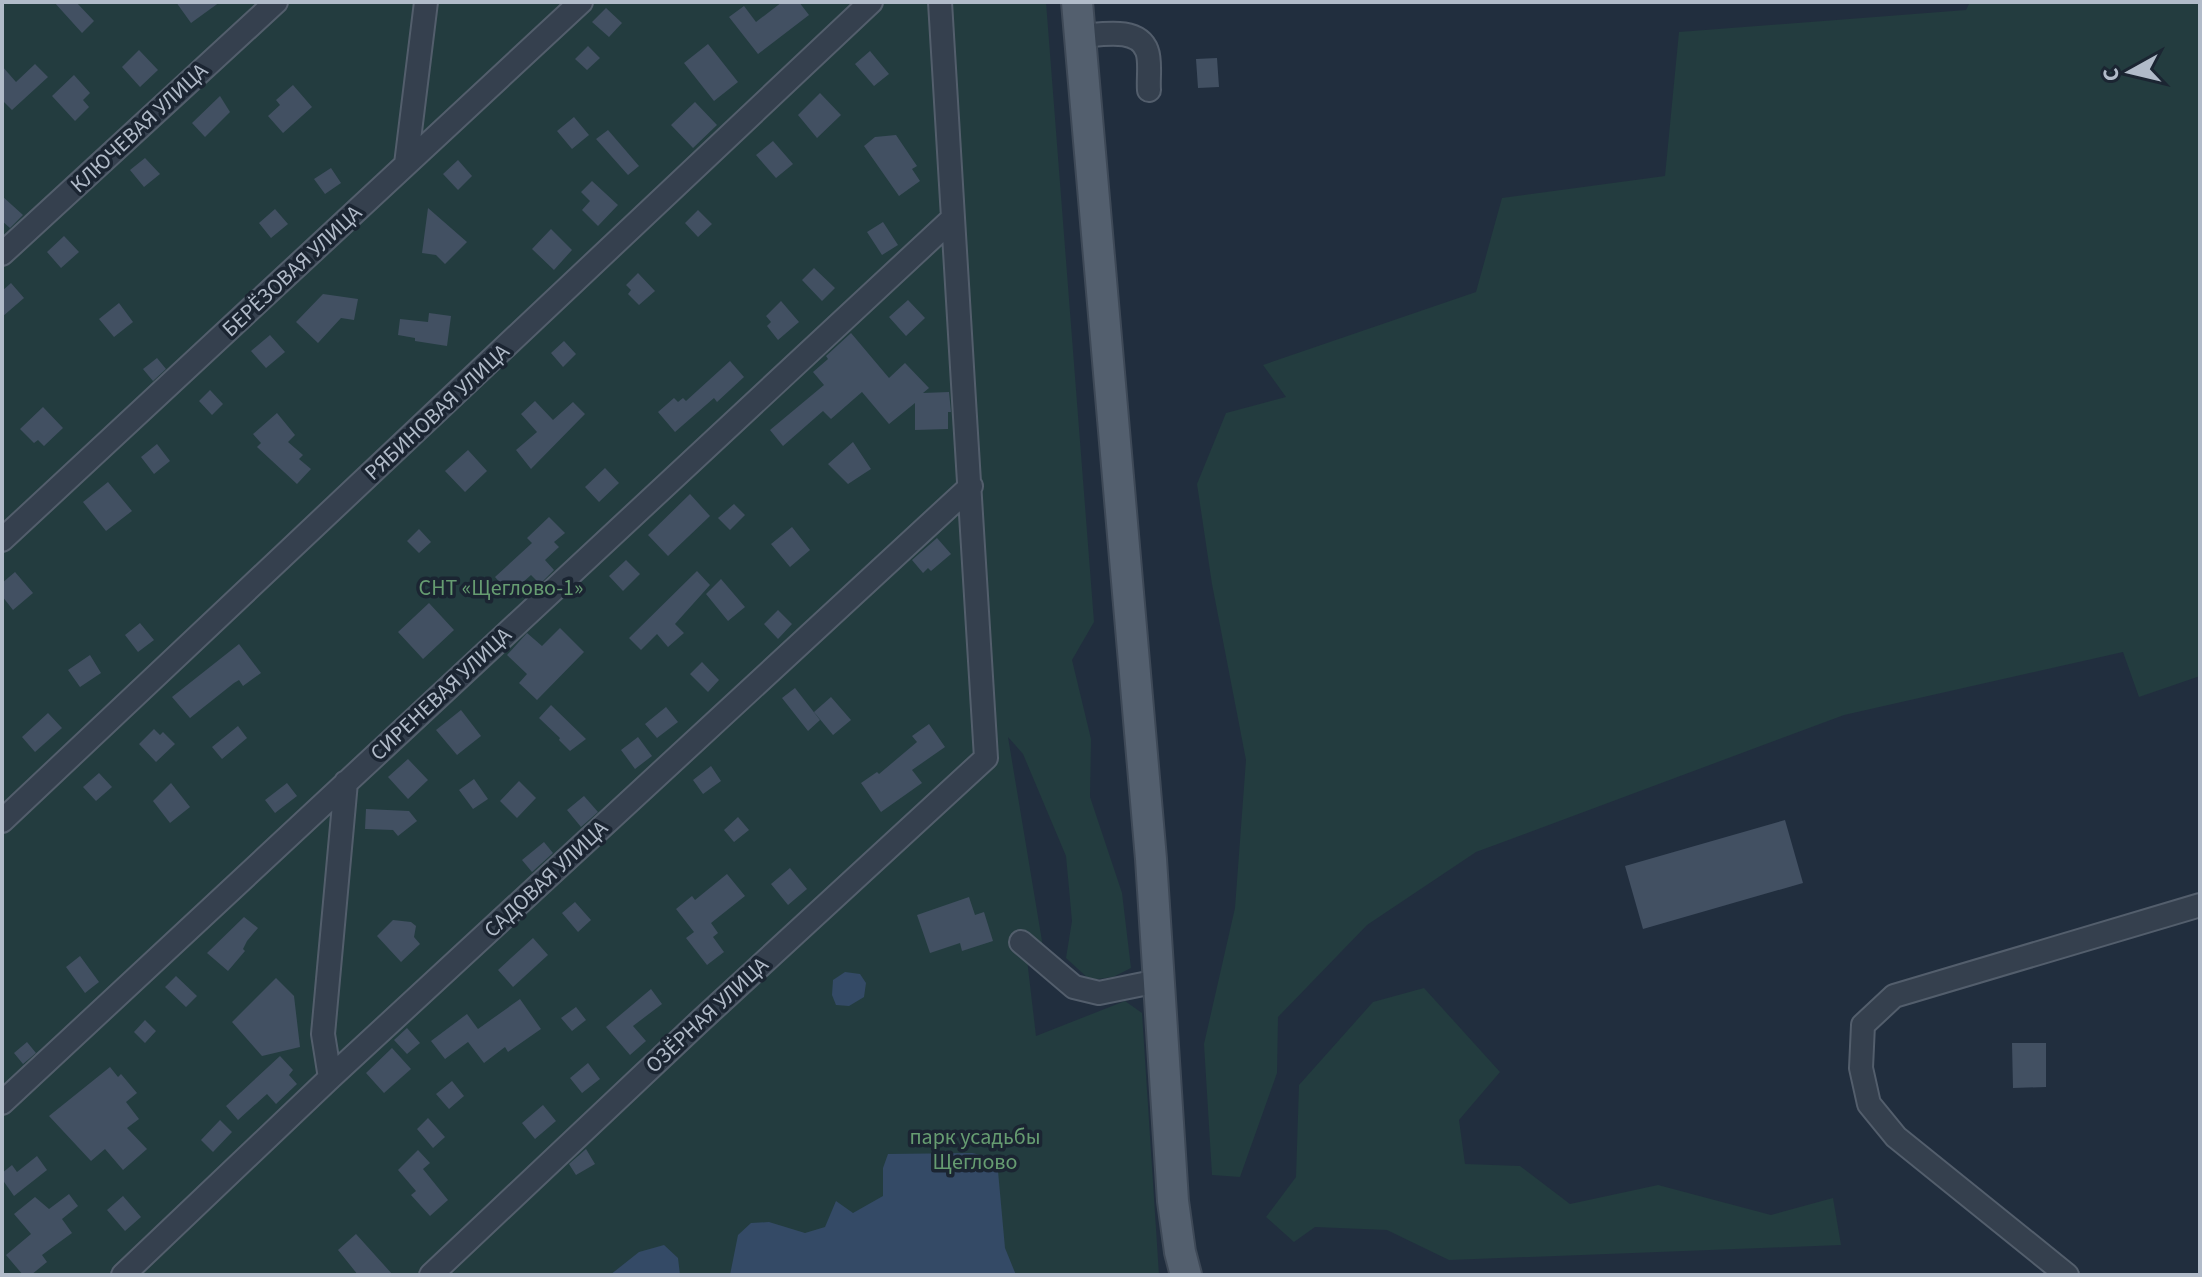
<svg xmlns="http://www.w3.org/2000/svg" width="2202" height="1277" viewBox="0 0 2202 1277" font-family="'Source Sans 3',sans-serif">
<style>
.green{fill:#233c3f}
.water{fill:#344a66}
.building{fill:#425062}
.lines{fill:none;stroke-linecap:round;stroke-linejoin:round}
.minor-casing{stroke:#535e6c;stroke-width:26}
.major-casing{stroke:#3e4957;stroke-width:34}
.minor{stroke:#35404e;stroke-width:22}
.major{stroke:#535f6e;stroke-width:30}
.labels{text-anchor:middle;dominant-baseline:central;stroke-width:7;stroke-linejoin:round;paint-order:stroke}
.street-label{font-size:22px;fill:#b1bbc9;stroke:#1b2532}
.park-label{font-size:22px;fill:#669c71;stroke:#1b2532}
</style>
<rect width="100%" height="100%" fill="#212e3e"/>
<path class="green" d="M2 2H1046L1094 622 1072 660 1091 739 1090 797 1122 893 1131 968 1113 977 1090 980 1066 958 1072 921 1066 856 1023 754 1008 737 1043 947 1027 959 1036 1036 1125 1001 1142 1013 1159 1275H2Z
M1970 2H2200V676L2139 697 2123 652 1844 715 1476 852 1367 925 1278 1017 1277 1073 1240 1177 1212 1175 1204 1044 1235 908 1246 760 1212 584 1197 484 1226 413 1286 397 1263 365 1476 292 1502 198 1665 176 1679 32 1966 10Z
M1424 988 1500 1072 1459 1120 1465 1164 1520 1166 1570 1204 1658 1185 1771 1215 1833 1198 1841 1245 1449 1260 1387 1230 1315 1227 1294 1242 1266 1217 1296 1177 1299 1085 1373 1002Z"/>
<path class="water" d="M845 972 860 974 866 983 864 997 849 1006 836 1005 832 995 833 980Z
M972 1153 989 1157 998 1171 1005 1248 1016 1275H730L738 1235 751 1223 769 1222 805 1233 825 1227 836 1201 853 1213 883 1196V1168L888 1154Z
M664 1245 678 1258 680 1275H610L639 1252Z"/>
<path class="building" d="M54 2H76L94 21 82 33Z
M176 2H220L191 23Z
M782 2H799L809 15 758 54 729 17 744 6 756 22Z
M606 8 622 23 609 37 592 22Z
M708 44 738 82 714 101 684 63Z
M588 46 600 58 587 70 575 59Z
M139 50 158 70 140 87 122 67Z
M870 51 889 74 874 86 855 64Z
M1217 58 1219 87 1198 88 1196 59Z
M35 64 48 77 12 110 2 100V66L16 82Z
M74 75 90 93 83 100 89 107 75 121 52 96Z
M293 85 312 107 283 133 268 116 280 105 276 100Z
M820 93 841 115 817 138 798 115Z
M220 96 230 112 205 137 192 123Z
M695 102 717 125 693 148 671 125Z
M574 117 589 135 572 149 557 131Z
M608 130 639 166 628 175 596 139Z
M896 135 917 166 912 169 920 181 899 196 864 146 875 137Z
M773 141 793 164 776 178 756 155Z
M145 158 160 174 144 187 130 170Z
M458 160 472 176 458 190 443 174Z
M331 168 341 183 325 194 314 179Z
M592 181 618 205 598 226 582 210 590 201 581 192Z
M2 196 23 215 10 228 2 221Z
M428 208 467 242 445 264 436 255 422 253Z
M275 209 288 224 271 238 259 223Z
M698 210 712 224 698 237 685 223Z
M883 222 898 245 882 255 867 232Z
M551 229 572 250 554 270 532 249Z
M64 236 79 252 61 268 47 252Z
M814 268 835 288 822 301 802 280Z
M638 273 655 291 639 305 628 294 631 290 626 285Z
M11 283 24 298 2 317V291Z
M323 294 358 299 354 320 341 318 318 343 296 322Z
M908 300 925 318 906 336 889 317Z
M781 301 799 322 778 340 767 326 771 322 766 316Z
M119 303 133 322 114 337 99 319Z
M429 313 451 316 447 346 415 341V338L398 335 400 319 428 322Z
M851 333 889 378 905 363 929 388 923 393 949 392 951 412H948V429L915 430V403L889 424 862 392 831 419 823 411 783 446 770 430 824 385 813 372 828 359 826 356Z
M270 335 285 352 266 368 251 351Z
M564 341 576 354 563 367 551 353Z
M157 358 166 369 153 381 143 369Z
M730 361 744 377 717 402 714 398 675 432 658 412 674 398 678 402 683 398 686 401Z
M210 390 223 404 212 415 199 401Z
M535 401 553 420 573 402 585 414 531 469 516 450 537 432 521 414Z
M43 407 63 428 44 446 38 440 34 443 20 429Z
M277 413 295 435 288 442 303 455 299 459 311 469 297 484 257 447 261 443 253 434Z
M853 442 871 469 848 484 828 464Z
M157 444 170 461 154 474 141 457Z
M468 450 487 471 465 492 445 471Z
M605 468 619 483 599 502 585 487Z
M108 482 132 511 106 531 83 502Z
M690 494 710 516 668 556 648 535Z
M734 504 745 515 730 530 718 518Z
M549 517 565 533 554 542 559 547 545 560 554 570 540 584 531 575 510 594 495 577 532 543 527 538Z
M792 527 810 550 790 567 771 544Z
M419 529 431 542 419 553 407 541Z
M937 538 951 554 931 571 928 568 923 573 912 560Z
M626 560 640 574 623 591 609 576Z
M697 571 710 585 675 624 684 633 668 647 657 634 641 650 629 638Z
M15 572 33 593 13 610 2 596V583Z
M721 579 745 607 728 621 706 594Z
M429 603 454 630 423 659 398 632Z
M778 610 792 624 778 639 764 624Z
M140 623 154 640 138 652 125 635Z
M560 628 584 652 537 700 519 683 527 674 507 655 527 633 542 646Z
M239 644 261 673 243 686 239 680 234 683 190 718 172 697Z
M90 655 101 673 80 687 68 670Z
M702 662 719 680 708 692 690 674Z
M795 688 820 720 808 731 782 698Z
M831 697 851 720 833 735 814 712Z
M551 705 586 739 570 751 559 740 560 738 539 718Z
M666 707 678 722 657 738 645 724Z
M461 710 481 736 457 755 436 730Z
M48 713 62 728 35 752 22 737Z
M929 724 945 747 912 770 922 783 881 812 861 783 877 772 879 774 917 742 912 736Z
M238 726 247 738 222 759 212 747Z
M154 729 160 735 163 732 175 744 156 762 139 744Z
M638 737 652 756 635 769 621 750Z
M408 759 428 780 408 799 388 777Z
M711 766 721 781 703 794 693 780Z
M99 773 112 787 96 801 83 787Z
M474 779 488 799 473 809 459 790Z
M519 781 536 798 517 818 500 801Z
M171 783 190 807 170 823 153 801Z
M287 783 297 796 275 813 265 800Z
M584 796 598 812 581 827 567 810Z
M366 809 409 811 417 821 398 836 393 830 365 829Z
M738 817 749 830 734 842 724 830Z
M1785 820 1803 883 1643 929 1625 866Z
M544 842 553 853 532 872 522 860Z
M790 868 807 889 788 905 771 884Z
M727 874 745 896 711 923 718 933 713 937 724 952 707 965 686 938 694 932 676 909 692 896 695 900Z
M969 897 975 915 984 912 993 941 962 951 960 943 930 953 917 915Z
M575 902 591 920 578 932 562 913Z
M244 917 258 928 247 941 243 949 245 951 228 971 207 953Z
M393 920 411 922 416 926 414 937 420 944 401 962 377 936Z
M533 938 548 955 513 987 498 970Z
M80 956 99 982 85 993 66 967Z
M176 976 197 996 186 1007 165 987Z
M276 978 294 996 300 1047 262 1056 232 1022Z
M651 989 662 1004 633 1026 646 1041 630 1055 606 1027Z
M520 999 541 1029 508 1052 505 1047 484 1063 468 1042 445 1059 431 1041 467 1014 478 1029Z
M576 1007 586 1020 572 1031 561 1018Z
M145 1020 156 1031 145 1043 134 1032Z
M407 1028 420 1043 407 1054 394 1040Z
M27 1042 36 1053 23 1064 14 1053Z
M2012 1043H2046V1087L2013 1088Z
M392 1048 411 1069 384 1093 366 1073Z
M280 1056 293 1070 289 1075 297 1084 276 1104 267 1094 238 1120 226 1106Z
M588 1063 600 1079 582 1093 570 1078Z
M110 1067 118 1077 121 1074 137 1093 126 1102 139 1119 127 1128 147 1149 123 1170 105 1149 91 1161 49 1116Z
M452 1081 464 1096 449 1109 436 1094Z
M543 1105 556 1121 535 1139 522 1123Z
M428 1118 445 1137 433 1148 417 1129Z
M220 1120 232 1132 213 1152 201 1140Z
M586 1149 595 1164 576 1175 569 1164Z
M418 1150 430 1163 423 1169 448 1200 430 1216 411 1195 416 1191 398 1170Z
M37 1156 47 1170 14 1196 2 1179V1173L12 1165 17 1172Z
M69 1194 78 1206 62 1219 72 1233 42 1255 47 1262 31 1275H23L6 1255 31 1234 14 1214 35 1197 49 1209Z
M123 1196 141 1217 125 1231 107 1210Z
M356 1234 393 1275H358L338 1250Z"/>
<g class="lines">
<defs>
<path id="minor" d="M1080 36C1100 35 1138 26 1147 51 1151 61 1148 79 1149 90
M406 164 426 2
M2 254 276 2
M2 540 581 2
M2 821 871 2
M1021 942 1074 987 1099 993 1158 981
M330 1078 323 1034 346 782
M2 1103 951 220
M123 1275 330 1078 971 486
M431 1275 697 1024 986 758C972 506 953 254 940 2
M2067 1275 1896 1137 1869 1104 1861 1068 1863 1025 1894 996 2200 905"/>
<path id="major" d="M1077 2 1151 859 1173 1201 1180 1252 1186 1275"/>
</defs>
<use href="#minor" class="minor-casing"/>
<use href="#major" class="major-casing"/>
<use href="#minor" class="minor"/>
<use href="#major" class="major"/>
</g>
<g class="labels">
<g class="street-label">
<text transform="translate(139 128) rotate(-43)">КЛЮЧЕВАЯ УЛИЦА</text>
<text transform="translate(292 271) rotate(-43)">БЕРЁЗОВАЯ УЛИЦА</text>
<text transform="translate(437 412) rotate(-43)">РЯБИНОВАЯ УЛИЦА</text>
<text transform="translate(441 694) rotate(-43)">СИРЕНЕВАЯ УЛИЦА</text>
<text transform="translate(546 879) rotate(-43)">САДОВАЯ УЛИЦА</text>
<text transform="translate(707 1015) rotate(-43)">ОЗЁРНАЯ УЛИЦА</text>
</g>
<g class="park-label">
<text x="501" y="588">СНТ «Щеглово-1»</text>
<text x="975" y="1137">парк усадьбы<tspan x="975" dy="25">Щеглово</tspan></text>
</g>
</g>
<rect width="2202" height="1277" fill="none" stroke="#b1bbc9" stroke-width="8"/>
<g transform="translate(2130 72) rotate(262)" stroke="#1b2532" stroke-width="6" paint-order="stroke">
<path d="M0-6L14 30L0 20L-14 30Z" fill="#b1bbc9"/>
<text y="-12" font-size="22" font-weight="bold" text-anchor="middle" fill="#b1bbc9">С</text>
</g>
</svg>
